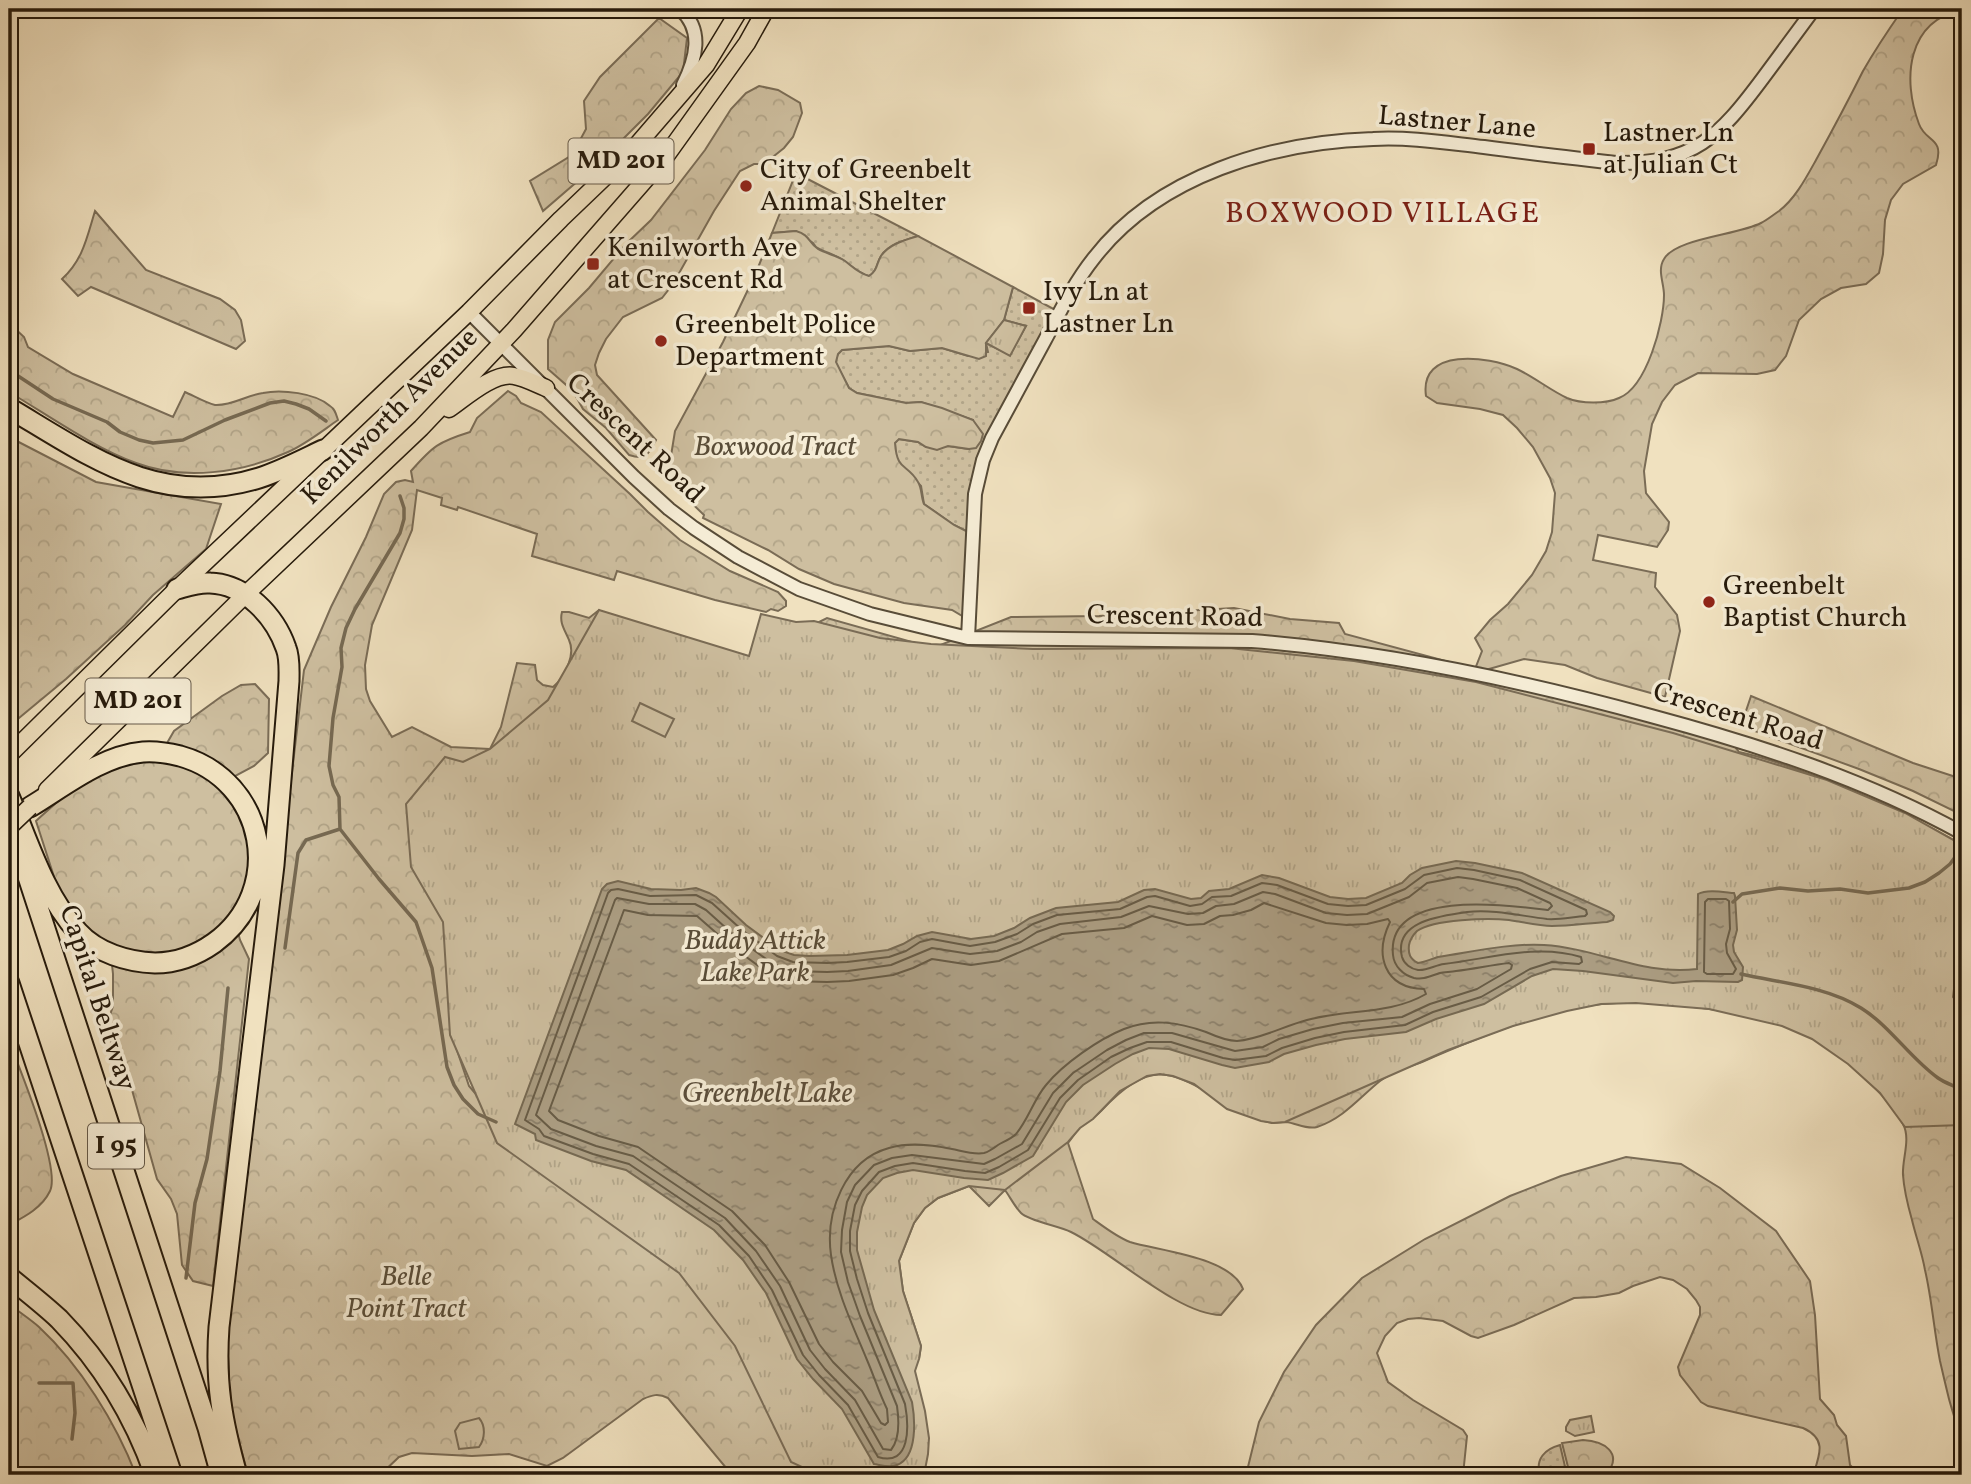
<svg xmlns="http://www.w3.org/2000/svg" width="1971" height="1484" viewBox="0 0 1971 1484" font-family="Vollkorn,serif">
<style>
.grass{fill:url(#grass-dots);stroke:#7a6c56;stroke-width:2}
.forest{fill:url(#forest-crowns);stroke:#7a6c56;stroke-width:2}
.park{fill:url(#park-tufts);stroke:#7a6c56;stroke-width:2}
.pitch{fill:#cebfa0;stroke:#7a6c56;stroke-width:2}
.water{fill:url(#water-ripples);stroke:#766952;stroke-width:2}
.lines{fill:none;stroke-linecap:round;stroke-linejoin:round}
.shore{stroke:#685c46;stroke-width:2}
.stream{stroke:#766952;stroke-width:3.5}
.tertiary-casing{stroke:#584c38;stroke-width:16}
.primary-casing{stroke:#261a0b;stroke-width:19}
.motorway-casing{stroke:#261a0b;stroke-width:23}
.tertiary{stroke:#f5ecd5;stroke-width:12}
.primary{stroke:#f0e1bf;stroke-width:16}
.motorway{stroke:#f0e1bf;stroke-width:19}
.primary-bridge-casing{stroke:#261a0b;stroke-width:19;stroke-linecap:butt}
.primary-bridge{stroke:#f0e1bf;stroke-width:16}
.poi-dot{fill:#8f2418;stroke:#f5ecd5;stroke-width:2.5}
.labels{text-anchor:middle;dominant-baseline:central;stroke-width:7;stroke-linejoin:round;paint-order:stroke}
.shield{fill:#f5ecd5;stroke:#645948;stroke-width:2}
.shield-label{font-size:26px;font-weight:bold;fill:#261a0b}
.street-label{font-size:28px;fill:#261a0b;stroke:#f5ecd5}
.poi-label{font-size:28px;fill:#261a0b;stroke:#f5ecd5;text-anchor:start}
.park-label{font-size:28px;font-style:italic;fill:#584c38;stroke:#f5ecd5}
.neighbourhood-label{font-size:30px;letter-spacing:2px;fill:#7a1f14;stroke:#f5ecd5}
.water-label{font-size:30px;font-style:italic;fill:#5b4e3b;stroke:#f5ecd5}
</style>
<defs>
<pattern id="grass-dots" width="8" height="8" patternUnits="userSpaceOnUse" patternTransform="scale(1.75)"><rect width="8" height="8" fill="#cebfa0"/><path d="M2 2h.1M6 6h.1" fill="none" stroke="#b1a488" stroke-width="1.8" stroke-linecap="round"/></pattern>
<pattern id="forest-crowns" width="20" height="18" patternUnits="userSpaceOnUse" patternTransform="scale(1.75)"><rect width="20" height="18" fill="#cebfa0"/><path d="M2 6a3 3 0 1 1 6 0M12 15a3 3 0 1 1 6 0" fill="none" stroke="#b1a488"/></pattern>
<pattern id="park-tufts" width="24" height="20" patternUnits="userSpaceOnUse" patternTransform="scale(1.75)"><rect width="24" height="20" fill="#cebfa0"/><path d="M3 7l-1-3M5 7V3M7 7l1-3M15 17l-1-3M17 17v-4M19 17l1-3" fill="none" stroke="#b1a488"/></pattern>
<pattern id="water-ripples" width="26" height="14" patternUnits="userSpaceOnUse" patternTransform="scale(1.75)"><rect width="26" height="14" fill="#ab9d82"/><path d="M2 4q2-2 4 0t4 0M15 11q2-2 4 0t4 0" fill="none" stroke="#8b7f69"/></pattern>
</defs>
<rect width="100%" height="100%" fill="#f0e1bf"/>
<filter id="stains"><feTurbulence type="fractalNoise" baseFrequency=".00286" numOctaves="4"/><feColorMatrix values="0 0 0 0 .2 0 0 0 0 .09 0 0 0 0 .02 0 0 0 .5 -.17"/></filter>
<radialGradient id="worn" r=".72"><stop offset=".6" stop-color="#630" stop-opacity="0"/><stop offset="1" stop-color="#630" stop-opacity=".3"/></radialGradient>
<path class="grass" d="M796 173 918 236C905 240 889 244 881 256 876 264 878 270 869 276 858 273 852 266 843 260 835 255 825 252 816 247L813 243 796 231 772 233Z
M1013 287 1059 312 992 438 972 534 954 525 924 504 921 486 899 463 896 456 895 443 898 439 918 442 926 447 948 446 969 449 973 420 921 402 906 403 857 393 849 388 835 362 838 354 842 350 889 346 910 351 942 348 968 356 988 352 986 343 1010 355 1026 326 1004 320Z
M1560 1445 1567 1475H1540C1535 1459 1545 1449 1560 1445Z"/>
<path class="forest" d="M1903 9 1962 10C1907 21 1902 79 1919 124 1926 143 1945 137 1936 165L1903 184 1891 200 1885 220 1883 254 1879 273 1866 284 1841 288 1821 299 1799 320 1786 356 1775 370 1757 374 1698 373 1675 385 1662 402 1652 424 1644 471 1646 493 1669 522 1668 530 1657 547 1598 535 1593 560 1656 573 1655 587 1677 615 1680 631 1665 697 1597 678 1565 665 1524 659 1482 671 1729 738 1739 752C1772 759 1804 772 1836 785 1879 802 1922 821 1962 845V978L1957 1015 1962 1019V1143L1954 1146 1957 1172 1955 1189 1962 1246V1475H1959C1967 1448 1956 1425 1949 1399 1946 1387 1943 1374 1940 1361 1934 1331 1932 1300 1925 1270 1922 1253 1916 1237 1912 1220 1908 1206 1904 1190 1903 1175 1902 1159 1911 1139 1903 1124 1886 1093 1843 1056 1813 1039 1765 1012 1656 998 1602 1004 1544 1010 1475 1039 1422 1062 1408 1067 1391 1072 1380 1081 1360 1097 1344 1118 1317 1127 1307 1130 1296 1123 1286 1122 1281 1122 1277 1123 1273 1123 1260 1122 1248 1114 1237 1108 1174 1076 1158 1051 1101 1111 1094 1118 1087 1121 1080 1127 1076 1131 1072 1138 1068 1143L1093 1219C1104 1227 1117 1237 1130 1242 1159 1251 1231 1257 1243 1289L1221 1315C1178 1315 1112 1252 1071 1232 1059 1226 1029 1221 1021 1213 1015 1207 1010 1197 1005 1190L989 1206 969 1186 938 1198 925 1208 914 1223 899 1261 903 1291 921 1346 919 1359 740 871 817 623 827 618 933 648 1011 617 1099 616 1234 608 1290 619 1339 623 1345 634 1475 669 1482 651 1475 638 1490 620 1508 604 1532 575 1546 551 1552 532 1555 493 1550 478 1533 447 1517 428 1503 415 1480 409 1437 403 1426 396C1419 347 1488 356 1517 369 1534 377 1550 390 1567 398 1581 404 1606 404 1619 398 1647 387 1664 322 1664 295 1664 283 1657 270 1664 259 1676 238 1738 235 1761 223 1767 220 1773 215 1779 211 1795 199 1806 178 1816 160 1832 131 1848 101 1863 71 1875 50 1889 29 1903 9Z
M659 18 687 38 683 72 648 114 601 161 543 211 530 181 572 155 586 129 584 101 600 77Z
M759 86 778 90 800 103 802 113 793 137 784 148 769 160 762 164H754L740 171 714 211 673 284 662 298 623 317 606 339 599 353 595 365 597 375 656 440C648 454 647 461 629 455L606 428 583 409 573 391 548 369V340L555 322 589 288 626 244 651 220 705 150 731 109 746 93Z
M95 211 146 270 220 299 235 310 241 320 245 341 236 349 91 287 78 296 62 279C83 260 87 237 95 211Z
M796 231C810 235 808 242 818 249 826 254 837 255 845 261 853 267 858 273 869 276 878 270 876 264 881 256 889 244 905 240 918 236L1013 287 1004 320 986 343V356L979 359 942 348 910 351 889 346 842 350 838 354 836 362 849 388 857 393 906 403 921 402 942 408 973 420 983 434 981 441 976 448 969 449 948 446 937 450 926 447 918 442 899 439 895 443C897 472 907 463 918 482 922 488 921 497 924 504L954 525 972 534 969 620 952 610 904 603 834 584 799 569 768 550 703 518 704 515 679 491 671 476 669 468 675 431 723 342 755 275 772 233Z
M9 323 24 337 28 347 73 374 173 417 185 392C194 396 206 403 215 405 232 406 247 395 263 393 281 389 316 393 330 406 335 409 336 414 338 420 322 431 306 444 288 452 242 473 184 481 136 463 94 448 48 415 9 392Z
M508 391 516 396 521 403 541 412 630 494 648 512 680 540 730 571 778 592 786 601V606L778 611 771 609 766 612 715 600 617 571 614 580 532 556 537 534 458 507 457 510 441 505 442 498 417 490 412 530 372 625 365 665 366 689 370 701 392 737 412 727 451 747 490 749 501 727 517 663 535 665 537 680 543 685 553 687C565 677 576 655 569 640 565 630 559 623 562 612H569L589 618 599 610 625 636 453 920 455 1044 469 1086 484 1104 591 1161 875 1475H732L668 1398C658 1393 652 1395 643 1399L563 1458 547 1466 509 1454 472 1456 412 1453 399 1457 380 1475H248L232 1415 226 1361 227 1327 304 670 331 607 366 537 384 494 396 482 405 480 413 482 411 471C433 446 438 442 470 432L477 418Z
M9 437 96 482 221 504 206 549 153 595 125 625 66 679 19 718 9 711Z
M255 684 269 699 268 753 254 766 220 784 233 803 249 836 248 882 233 913 240 940 249 959 213 1286 193 1281 182 1265 177 1214 171 1199 157 1179 125 1065 113 1047 108 1034V1021L113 1006V974L110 946 83 925 57 886 36 821C63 796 94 768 131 760 140 758 150 758 159 757L174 731 222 696 241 685Z
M1751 696 1913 763 1962 779V815L1913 791 1859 769 1741 726Z
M9 1041C19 1067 61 1168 50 1191 42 1208 24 1217 9 1225Z
M1626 1157 1681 1164 1720 1188 1776 1231 1810 1281 1815 1315 1820 1399 1834 1415 1837 1425 1846 1436 1850 1465 1860 1475H1813C1820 1454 1827 1439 1803 1428L1708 1406 1701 1402 1680 1375 1678 1367 1700 1315V1307L1696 1300 1687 1289 1673 1280 1660 1277 1633 1286 1619 1293 1596 1297 1574 1298 1514 1325 1478 1338 1471 1336 1443 1321 1419 1318 1408 1319 1397 1323 1385 1336 1377 1353 1388 1382 1413 1400 1463 1430 1467 1436 1463 1475H1246L1259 1422 1284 1372 1316 1325 1362 1278 1425 1239 1510 1196 1561 1176Z
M9 1304C19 1312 30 1319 39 1327 80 1365 116 1423 136 1475H20L9 1465Z
M1583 1440C1604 1441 1624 1453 1606 1475H1570L1562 1443Z"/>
<path class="park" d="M1004 320 1026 326 1010 356 986 343Z
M599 610 749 656 761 614 796 622 814 621 880 638 931 644 1033 649 1229 648 1354 661 1476 682 1673 733 1827 780 1905 813 1962 845V925L1953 997 1962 1009V1125L1905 1127 1880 1093 1848 1064 1812 1039 1782 1026 1709 1009 1636 1003 1601 1004 1567 1011 1513 1026 1448 1050 1285 1122 1273 1123 1261 1121 1227 1109 1194 1084 1173 1076 1160 1074 1147 1076 1120 1091 1093 1119 1080 1128 1068 1142 1005 1190 969 1186 938 1198 925 1208 914 1223 899 1261 903 1291 921 1346 919 1359 915 1371 925 1411 929 1438 928 1454 924 1475 817 1474 791 1462 735 1346 679 1273 497 1143 450 1035 443 922 411 867 406 804 445 757 463 762 490 749 548 700Z
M1962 1146V1246L1955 1189 1961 1188 1957 1147Z
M1591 1416 1594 1432 1575 1436 1566 1431V1427L1570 1420Z
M479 1418C486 1426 485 1439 479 1447L459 1449 455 1431 460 1423Z"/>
<path class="pitch" d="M640 703 674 719 665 737 632 721Z"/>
<path class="water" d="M1456 861 1475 863 1522 873 1610 912 1614 916 1613 920 1607 922C1589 923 1570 926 1552 926 1538 926 1523 922 1509 920 1488 918 1434 919 1417 931 1413 935 1410 940 1409 945 1408 954 1410 959 1418 963 1426 962 1431 959 1438 957 1472 952 1509 943 1544 945 1596 948 1644 976 1697 969L1698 894C1707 889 1723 892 1734 893L1735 896 1737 930 1733 945 1734 952 1743 967 1742 980 1738 982 1696 981 1673 983 1583 971 1553 969 1532 976 1484 1004 1436 1019 1406 1032 1345 1039 1316 1045 1284 1054 1269 1062 1235 1068 1222 1065 1169 1049 1149 1048 1133 1054 1115 1064 1083 1085 1066 1102 1033 1156 1003 1173 988 1180 964 1178 913 1170 897 1173 883 1178 867 1195 862 1207 857 1232V1250L874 1310 912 1402C915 1419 918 1457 897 1465 889 1468 881 1465 874 1464L842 1409 813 1379 797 1359 766 1293 743 1260 714 1230 626 1170 591 1161 536 1140 535 1134 515 1124 602 889 607 884 618 881 651 889 681 890 696 888 709 893 716 897 746 925 780 950 794 955 809 956 847 955 888 950 903 944 917 936 932 932 971 939 994 936 1014 928 1030 918 1056 908 1118 902 1144 890 1155 889 1191 899 1201 898 1209 891 1229 889 1262 875 1279 878 1330 897 1348 899 1366 898 1402 883 1410 875 1422 868Z"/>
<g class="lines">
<path class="shore" d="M1457 868 1474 870 1520 880 1586 910 1587 914 1585 916C1572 917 1559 920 1547 919 1521 916 1494 909 1467 912 1443 916 1393 920 1402 957 1404 964 1411 969 1418 970 1427 971 1435 965 1444 964 1488 959 1537 943 1581 957L1582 962 1579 964 1552 962 1530 969 1481 997 1433 1012 1405 1025 1344 1032 1315 1038 1282 1048 1266 1056 1235 1060 1223 1058 1171 1042H1147L1130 1048 1111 1057 1078 1080 1060 1098 1028 1150 999 1167 985 1173 965 1171 913 1163 895 1166 879 1172 862 1191 855 1205 850 1231V1251L857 1279 868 1313 905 1404C909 1426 911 1467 878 1457L848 1405 819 1375 803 1355 772 1290 749 1256 719 1225 629 1164 593 1154 544 1136 539 1129 525 1120 608 893 611 890 618 889 650 896 696 895 712 903 742 930 777 956 793 962 827 963 847 962 889 957 906 951 920 942 932 939 970 946 995 942 1017 934 1033 924 1057 915 1120 909 1147 897 1155 896 1190 906 1202 904 1212 897 1231 896 1262 883 1277 885 1328 904 1348 906 1366 905 1405 889 1424 875Z
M1458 877 1473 879 1517 888 1550 903 1552 906 1548 910C1509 905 1386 888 1393 955 1394 966 1403 975 1414 978 1424 980 1430 976 1440 973 1444 972 1451 972 1456 971 1474 969 1491 965 1509 963L1512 965 1511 969 1477 989 1430 1004 1402 1017 1343 1023 1313 1029 1279 1039 1263 1047 1235 1051 1172 1033H1144L1126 1040 1107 1050 1073 1073 1053 1093 1022 1144 995 1159 984 1164 912 1155 892 1158 874 1165 855 1185 847 1202 842 1230 841 1252 848 1282 860 1316 897 1406C899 1420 900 1439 891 1450L883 1449 855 1400 825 1369 810 1350 780 1286 756 1251 725 1218 633 1156 596 1146 551 1129 536 1115 615 900 617 898 649 904H695L706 910 736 937 773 964 792 971 827 972 848 971 891 965 932 948 970 954 997 951 1021 942 1037 932 1060 924 1121 917 1149 906 1188 914 1203 913 1216 906 1234 904 1263 892 1275 894 1326 913 1347 915 1367 914 1409 897 1427 883Z
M1708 899H1726L1729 901 1730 929 1726 944 1727 953 1736 969 1733 974H1707L1704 972 1705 902Z
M1264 903 1326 923 1347 925 1367 924 1388 919 1390 922C1374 955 1384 988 1424 989L1426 994C1390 1015 1347 1009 1307 1020 1284 1026 1261 1039 1237 1041 1226 1041 1215 1036 1206 1032 1178 1022 1151 1018 1124 1029 1099 1039 1063 1064 1046 1085 1034 1099 1028 1120 1016 1134 1011 1139 1003 1142 998 1145 994 1148 988 1152 984 1153 974 1155 962 1151 952 1149 932 1145 910 1142 889 1148 845 1160 825 1212 831 1255 836 1291 853 1326 867 1360 874 1376 879 1393 887 1409L888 1422 885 1425 881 1423 862 1391 833 1362 819 1344 789 1282 765 1245 732 1211 638 1147 599 1136 558 1120 549 1111 624 910 648 915 697 916 730 945 768 973 791 981 827 982 849 981 893 975 913 968 932 959 971 965 999 961 1062 934 1124 928 1152 916 1187 925 1204 924 1220 916 1233 915 1251 910Z"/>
<path class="stream" d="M9 370 53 399 107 422 120 432 139 440 153 443 183 440 225 420 270 403 284 401 296 404 309 409 326 421
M400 496 404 508V519L400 533 355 609 346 628 341 648 342 667 333 718 329 766 333 785 339 797 340 829 379 879 416 922 432 968 447 1067 454 1085 463 1099 478 1114 496 1122
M1733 902 1742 894 1780 888 1808 891 1840 889 1868 893 1909 888 1925 882 1939 873 1950 864 1961 849
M285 948 298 853 306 840 340 829
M1741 974C1780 983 1826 986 1861 1008 1890 1026 1910 1058 1938 1078 1945 1083 1955 1086 1962 1090
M186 1278 195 1203 207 1159 220 1071 228 988
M39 1383H73L75 1413 72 1439"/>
<defs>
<path id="tertiary" d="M680 9C704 30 696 59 683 85
M469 312 634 477 669 509 694 528 738 557 799 589 870 614 968 638 1252 641C1387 652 1520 680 1651 716 1759 745 1864 779 1962 833
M968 638 975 494 983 460 992 438C1010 405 1027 373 1045 340 1060 312 1074 283 1094 258 1158 175 1273 142 1373 139 1411 137 1447 143 1484 147 1528 153 1572 158 1616 163 1694 164 1719 137 1763 78 1780 55 1797 32 1814 9"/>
<path id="primary" d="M449 409C465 398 494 372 514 376 525 378 536 384 546 388
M9 755 177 589 469 312 561 219 630 153 706 65 740 9
M47 790 246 594 421 428 514 330 666 156 747 43 766 9"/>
<path id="motorway" d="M9 408C90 456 159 509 259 478 281 471 302 460 323 450
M177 589C188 586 199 582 210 583 245 584 275 616 286 648 290 658 289 670 289 681L274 865 219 1327C215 1383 222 1421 237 1475
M9 796C28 841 44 895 78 932 97 953 128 962 155 963 177 963 197 955 214 943 287 890 266 780 180 756 168 753 156 751 143 752 101 756 65 786 30 807
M17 843 208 1428 221 1475
M9 983 172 1475
M9 1277C26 1291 43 1304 59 1319 102 1363 135 1418 155 1475"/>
</defs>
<use href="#tertiary" class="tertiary-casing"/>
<use href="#primary" class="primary-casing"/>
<use href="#motorway" class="motorway-casing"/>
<use href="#tertiary" class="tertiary"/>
<use href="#primary" class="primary"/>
<use href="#motorway" class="motorway"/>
<defs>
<path id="primary-bridge" d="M9 827 30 807"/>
</defs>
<use href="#primary-bridge" class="primary-bridge-casing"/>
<use href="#primary-bridge" class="primary-bridge"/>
</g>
<g class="poi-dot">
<rect x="1582" y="142" width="14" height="14" rx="3.5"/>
<circle cx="746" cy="186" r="7"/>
<rect x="586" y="257" width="14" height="14" rx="3.5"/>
<rect x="1022" y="301" width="14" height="14" rx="3.5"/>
<circle cx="661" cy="341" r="7"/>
<circle cx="1709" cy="602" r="7"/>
</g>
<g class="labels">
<g class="shield">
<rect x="568.5" y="138.5" width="105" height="45" rx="5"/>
<rect x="85.5" y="678.5" width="105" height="45" rx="5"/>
<rect x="88" y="1123.5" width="56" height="45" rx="5"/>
</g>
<g class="shield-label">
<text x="621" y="161">MD 201</text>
<text x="138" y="701">MD 201</text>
<text x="116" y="1146">I 95</text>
</g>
<g class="street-label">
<text transform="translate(1457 123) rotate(5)">Lastner Lane</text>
<text transform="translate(390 417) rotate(-45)">Kenilworth Avenue</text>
<text transform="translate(635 439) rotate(43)">Crescent Road</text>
<text transform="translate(1175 617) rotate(1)">Crescent Road</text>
<text transform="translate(1738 717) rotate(17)">Crescent Road</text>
<text transform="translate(97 998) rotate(72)">Capital Beltway</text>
</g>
<g class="poi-label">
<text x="1603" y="133">Lastner Ln<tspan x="1603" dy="32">at Julian Ct</tspan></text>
<text x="760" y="170">City of Greenbelt<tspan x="760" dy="32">Animal Shelter</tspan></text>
<text x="607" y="248">Kenilworth Ave<tspan x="607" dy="32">at Crescent Rd</tspan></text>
<text x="1043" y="292">Ivy Ln at<tspan x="1043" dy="32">Lastner Ln</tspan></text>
<text x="675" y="325">Greenbelt Police<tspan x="675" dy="32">Department</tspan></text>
<text x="1723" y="586">Greenbelt<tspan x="1723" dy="32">Baptist Church</tspan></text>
</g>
<g class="park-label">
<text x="775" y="447">Boxwood Tract</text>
<text x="755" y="941">Buddy Attick<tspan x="755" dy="32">Lake Park</tspan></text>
<text x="406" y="1277">Belle<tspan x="406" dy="32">Point Tract</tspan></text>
</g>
<g class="neighbourhood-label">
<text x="1383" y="214">BOXWOOD VILLAGE</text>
</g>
<g class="water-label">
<text x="767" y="1094">Greenbelt Lake</text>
</g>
</g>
<rect width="1971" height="1484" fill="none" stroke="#f0e1bf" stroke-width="35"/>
<rect x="10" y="10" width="1950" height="1463" fill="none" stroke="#261a0b" stroke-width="3.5"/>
<rect x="18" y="18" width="1936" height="1449" fill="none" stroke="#261a0b" stroke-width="2"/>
<rect width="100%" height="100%" filter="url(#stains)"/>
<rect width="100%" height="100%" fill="url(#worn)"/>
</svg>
